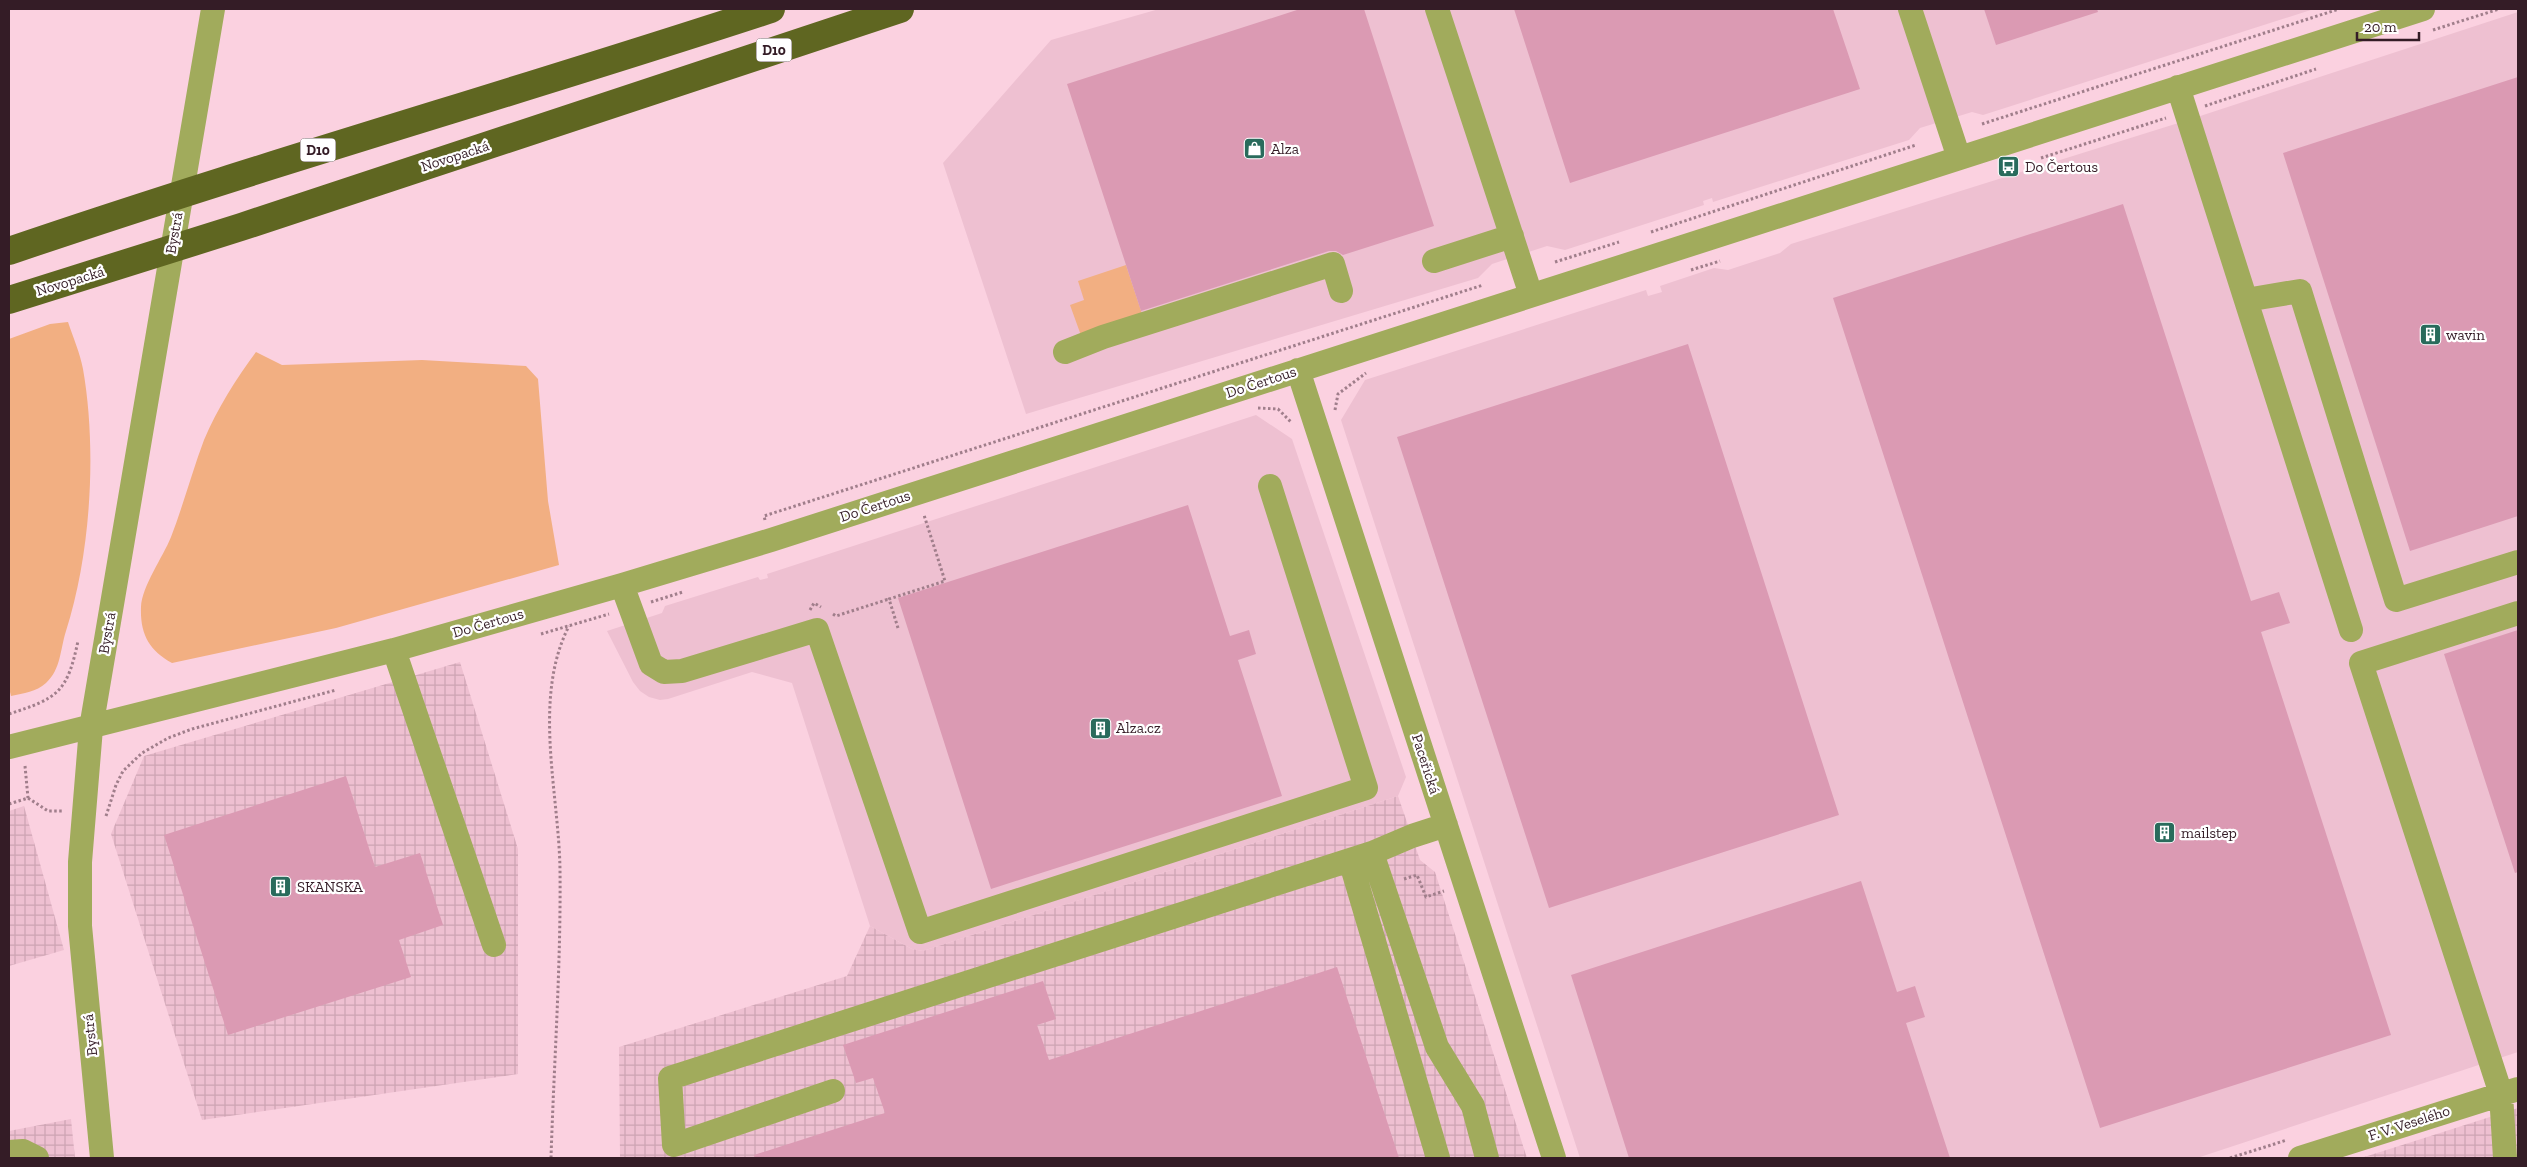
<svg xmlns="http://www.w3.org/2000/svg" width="2527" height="1167" viewBox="0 0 2527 1167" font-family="'Zilla Slab',serif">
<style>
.built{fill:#eec0d1}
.industrial{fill:url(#industrial-grid)}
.grass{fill:#f2af82}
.building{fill:#db9ab3}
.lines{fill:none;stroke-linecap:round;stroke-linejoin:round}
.path{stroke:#a07e8b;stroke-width:3;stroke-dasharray:2.5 2.5;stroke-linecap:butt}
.minor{stroke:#a1ab5c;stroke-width:24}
.highway{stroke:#5f6621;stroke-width:28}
.labels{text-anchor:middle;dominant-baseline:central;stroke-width:4.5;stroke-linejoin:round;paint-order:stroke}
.shield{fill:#fff;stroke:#716067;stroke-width:1}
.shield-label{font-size:14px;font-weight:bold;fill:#341c26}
.poi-label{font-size:15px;fill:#341c26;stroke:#fff;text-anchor:start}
.street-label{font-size:15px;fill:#341c26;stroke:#fff}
</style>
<defs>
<pattern id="industrial-grid" width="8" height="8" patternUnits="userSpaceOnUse" patternTransform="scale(1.25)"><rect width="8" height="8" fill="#eec0d1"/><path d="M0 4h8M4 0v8" fill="none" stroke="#cda4b3"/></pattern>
</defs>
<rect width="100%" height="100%" fill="#fbd1e0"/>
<path class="built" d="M1159 9H2314L1983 115 1972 112 1920 128 1909 140 1713 202 1712 198 1703 201 1704 205 1565 250 1547 246 1492 264 1478 278 1026 414 943 163 1051 40Z
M2518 12V1052L2197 1158H1580L1341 420 1365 380 1646 290 1648 296 1662 292 1660 286 1714 268 1728 270 1780 253 1791 244 2188 120Z
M1256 415 1292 439 1406 777 1398 796 923 951 912 949 870 926 792 683 752 672 668 699 660 700 649 697 640 691 633 682 607 631 662 613 665 606 758 577 760 580 768 578 767 574Z"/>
<path class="industrial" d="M460 662 518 849V1074L202 1120 111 834 144 756Z
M1398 796 1420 860 1435 872 1527 1158H620L619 1047 847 976 870 926 912 949 923 951Z
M24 806 64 950 9 966V811Z
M2518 1108V1158H2361L2418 1140Z
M71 1119 75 1158H9V1131Z"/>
<path class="grass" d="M1126 265 1144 320 1083 341 1070 305 1084 300 1078 281Z
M68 322C73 337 80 353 83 369 97 449 91 553 66 631 60 650 61 669 46 683 36 692 24 693 11 696L9 688V339L50 324Z
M256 352 282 365 422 360 526 366 538 379 548 501 559 565 336 628 172 663C149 650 140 634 141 607 142 586 163 557 171 537 183 506 192 472 204 440 217 409 236 379 256 352Z"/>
<path class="building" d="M1300 9H1364L1434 226 1343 255 1336 251H1329L1141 311 1067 84Z
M1514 9H1833L1860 89 1570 183Z
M1984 9H2097L2098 12 1996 45Z
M2518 77V516L2410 551 2283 153Z
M2123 204 2251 601 2279 592 2290 623 2261 632 2391 1035 2100 1128 1833 298Z
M1688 344 1839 815 1549 908 1397 437Z
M1188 505 1230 636 1249 630 1256 654 1238 660 1282 796 991 889 898 598Z
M2518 630V872L2515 873 2444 654Z
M346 776 375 867 420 853 443 925 399 940 411 977 228 1035 164 835Z
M1861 881 1897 992 1915 986 1925 1017 1906 1023 1950 1158H1629L1571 975Z
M1337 967 1399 1158H755L754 1155 885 1113 873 1078 856 1083 843 1045 1043 981 1056 1019 1037 1025 1049 1060Z"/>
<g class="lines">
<path class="path" d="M2433 30 2499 9
M2205 106 2316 69
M1982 124 2339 9
M2041 158 2166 118
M1651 232 1916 145
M1555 262 1619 242
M1691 270 1720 261
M1258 408 1278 409 1291 422
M1335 410 1338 394 1366 373
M765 520 764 516 1483 285
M651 602 683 592
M810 610 814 603 821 607
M833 614 836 616 889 599
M898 628 889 599 945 581 924 515
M541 634 609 614
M9 714C58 698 67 693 78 641
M25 766 28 798
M9 804 28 798 48 811H63
M106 816 116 785 123 771 142 753 168 738 192 729 336 690
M1404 879 1417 875 1426 897 1444 891
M551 1158C554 1062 561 966 560 870 559 793 532 698 569 626
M2230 1158 2287 1140"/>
<path class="minor" d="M1437 9 1531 295
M1910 9 1959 158
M2178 87 2351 630
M1434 261 1512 236
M2246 300 2300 291 2396 600 2518 562
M1065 352 1103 337 1333 264 1341 291
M1298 370 1554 1158
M622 585 651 664 664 672 682 671 817 630 920 932 1366 788 1270 486
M394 650 494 945
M9 747 394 650 622 585 771 540 2423 9
M1372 853 1437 1047 1473 1106 1487 1158
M1350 860 1438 1158
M833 1091 674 1145 670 1078 1372 853 1412 836 1446 825
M9 1152 23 1151 37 1158
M102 1158 80 926V862L91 728 213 9
M2300 1158 2518 1089
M2505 1158 2501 1094 2361 663 2518 613"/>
<path class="highway" d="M9 251C261 165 518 92 771 9
M9 300 241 227 900 9"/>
</g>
<defs>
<symbol id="shop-square" viewBox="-11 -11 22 22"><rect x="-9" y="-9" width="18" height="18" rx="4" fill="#296b5c" stroke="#fff"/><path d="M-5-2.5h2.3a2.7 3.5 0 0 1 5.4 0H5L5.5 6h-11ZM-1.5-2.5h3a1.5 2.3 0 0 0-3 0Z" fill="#fff"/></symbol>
<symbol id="bus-square" viewBox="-11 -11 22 22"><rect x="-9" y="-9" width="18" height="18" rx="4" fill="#296b5c" stroke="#fff"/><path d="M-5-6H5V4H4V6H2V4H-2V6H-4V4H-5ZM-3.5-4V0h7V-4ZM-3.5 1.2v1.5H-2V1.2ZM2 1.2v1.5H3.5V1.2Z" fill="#fff"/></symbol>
<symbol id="building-square" viewBox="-11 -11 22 22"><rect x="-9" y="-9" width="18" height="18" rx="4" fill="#296b5c" stroke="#fff"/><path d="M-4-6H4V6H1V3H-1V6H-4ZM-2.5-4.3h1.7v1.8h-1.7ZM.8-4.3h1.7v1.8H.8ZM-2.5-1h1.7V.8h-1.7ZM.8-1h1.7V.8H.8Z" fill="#fff"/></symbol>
</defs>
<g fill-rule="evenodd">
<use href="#shop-square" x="1242" y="136" width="25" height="25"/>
<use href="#bus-square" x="1996" y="154" width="25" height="25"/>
<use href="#building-square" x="2418" y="322" width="25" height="25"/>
<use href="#building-square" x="1088" y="716" width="25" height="25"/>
<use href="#building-square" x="2152" y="820" width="25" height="25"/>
<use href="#building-square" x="268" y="874" width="25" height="25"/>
</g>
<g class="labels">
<g class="shield">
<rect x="756.5" y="38.5" width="35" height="23" rx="4"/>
<rect x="300.5" y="138.5" width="35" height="23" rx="4"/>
</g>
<g class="shield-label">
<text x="774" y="50">D10</text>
<text x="318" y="150">D10</text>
</g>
<g class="poi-label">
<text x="1271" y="149">Alza</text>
<text x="2025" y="167">Do Čertous</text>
<text x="2446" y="335">wavin</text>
<text x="1116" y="728">Alza.cz</text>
<text x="2181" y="833">mailstep</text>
<text x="297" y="887">SKANSKA</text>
</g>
<g class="street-label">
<text transform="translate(455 156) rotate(-18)">Novopacká</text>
<text transform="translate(174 233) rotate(-80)">Bystrá</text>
<text transform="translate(70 281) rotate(-17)">Novopacká</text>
<text transform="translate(1261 382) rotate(-18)">Do Čertous</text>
<text transform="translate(875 506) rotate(-18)">Do Čertous</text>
<text transform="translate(488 623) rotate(-16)">Do Čertous</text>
<text transform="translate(107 633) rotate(-80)">Bystrá</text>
<text transform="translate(1426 764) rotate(72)">Paceřická</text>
<text transform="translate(90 1035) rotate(-96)">Bystrá</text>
<text transform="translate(2409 1123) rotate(-18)">F. V. Veselého</text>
</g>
</g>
<rect width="2527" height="1167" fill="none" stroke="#341c26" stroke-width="20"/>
<path d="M2357 32v8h62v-8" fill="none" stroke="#341c26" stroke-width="2.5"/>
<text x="2364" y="32" font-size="15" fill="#341c26" stroke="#ffffff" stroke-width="4" paint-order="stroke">20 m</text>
</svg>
